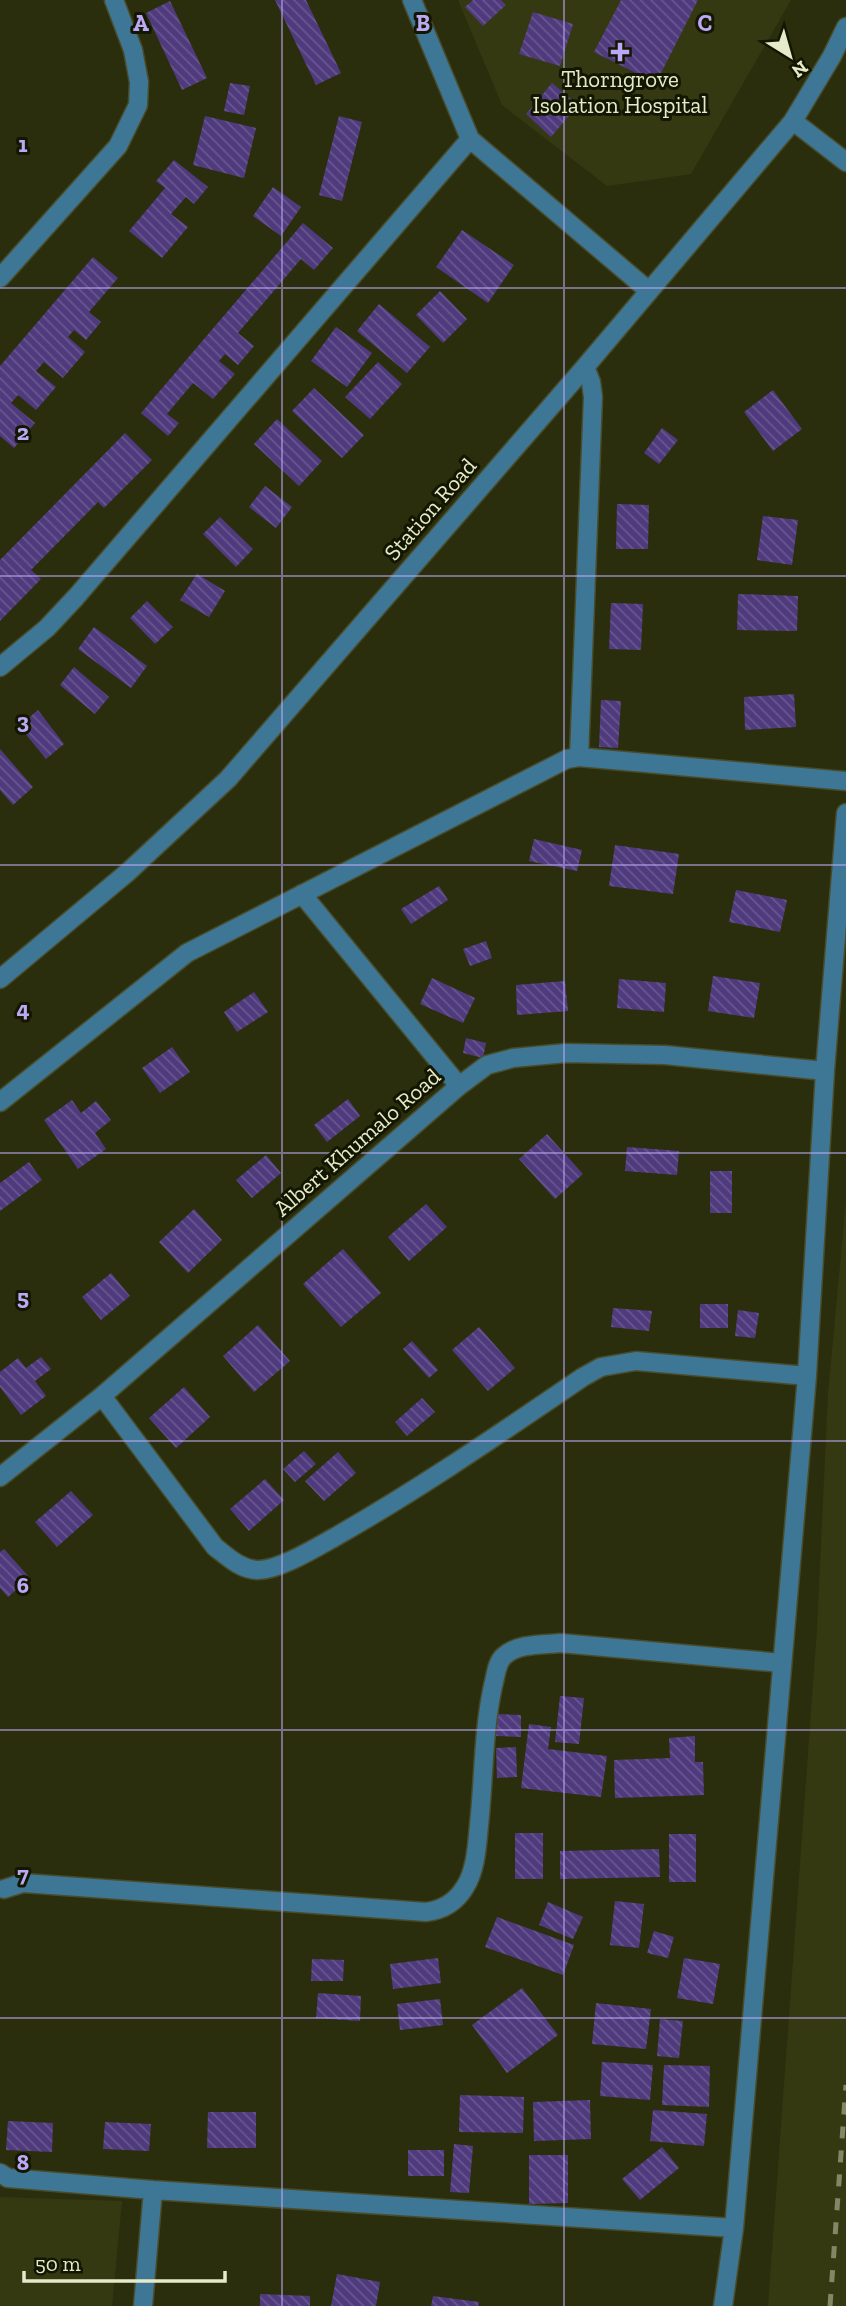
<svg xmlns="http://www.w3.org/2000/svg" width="846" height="2306" viewBox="0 0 846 2306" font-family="'Zilla Slab',serif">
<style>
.built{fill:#353912}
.building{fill:url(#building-back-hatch)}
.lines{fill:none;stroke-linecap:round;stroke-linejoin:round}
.minor-casing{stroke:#494c2b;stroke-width:21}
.minor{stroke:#3e7695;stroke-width:18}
.rail{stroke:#838766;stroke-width:5;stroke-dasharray:12 12;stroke-linecap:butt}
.grid{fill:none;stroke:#bca9f5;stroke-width:2;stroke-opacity:0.55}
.poi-dot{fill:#bca9f5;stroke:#131600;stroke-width:2.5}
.labels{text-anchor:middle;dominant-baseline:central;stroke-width:6;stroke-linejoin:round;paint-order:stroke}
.poi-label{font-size:23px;fill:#e5ebca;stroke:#131600}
.street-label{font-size:23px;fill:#e5ebca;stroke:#131600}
.grid-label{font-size:23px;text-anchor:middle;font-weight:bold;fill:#bca9f5;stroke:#131600;stroke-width:6;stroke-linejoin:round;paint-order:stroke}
</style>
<defs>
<pattern id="building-back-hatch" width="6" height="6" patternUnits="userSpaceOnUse" patternTransform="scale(1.75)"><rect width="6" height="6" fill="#4f3a7d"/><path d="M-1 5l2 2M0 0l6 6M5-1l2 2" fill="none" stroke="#68578e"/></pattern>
</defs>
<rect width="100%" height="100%" fill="#2b2e0d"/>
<path class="built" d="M458 0H791L691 174 607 186 502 105Z
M846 1201V2306H768L817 1629 828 1394Z
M0 2197 122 2201 112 2306H0Z"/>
<path class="building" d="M275 0H306L341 73 316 85Z
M473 0H501L506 5 483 26 465 7Z
M621 0H698L656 83 594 52Z
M170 1 207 78 182 90 146 13Z
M533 12 573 24 560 66 519 54Z
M230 83 250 86 244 115 224 111Z
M552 83 578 105 551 137 526 114Z
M205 116 256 128 244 178 193 165Z
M339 116 362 122 342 201 319 195Z
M174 160 208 187 194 204 186 197 171 214 188 227 162 258 129 231 165 188 156 181Z
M273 187 301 207 281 236 253 216Z
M303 223 333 248 314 270 301 259 238 333 254 346 238 365 225 354 219 361 235 374 213 399 193 383 167 414 179 423 168 436 141 413Z
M462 230 514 265 488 303 436 267Z
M93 257 118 278 89 312 101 322 86 340 74 330 68 337 85 352 63 378 44 362 36 371 56 387 36 410 18 395 11 403 35 423 14 448 0 436V366Z
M440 291 467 319 443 343 416 315Z
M379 304 430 347 407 373 357 331Z
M336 327 372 353 347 387 311 361Z
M378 362 402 384 370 419 345 397Z
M314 388 364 435 342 458 292 411Z
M773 390 802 429 773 451 744 412Z
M277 419 322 461 299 486 254 444Z
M662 428 678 440 659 464 644 453Z
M125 433 152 460 104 508 98 502 31 570 41 579 0 621V560Z
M265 486 292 507 276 528 249 507Z
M617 504 649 505 648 549H616Z
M763 516 798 520 792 565 757 560Z
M220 517 253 549 236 567 203 534Z
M197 574 225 591 209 617 180 600Z
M738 594 798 596 797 631 737 630Z
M147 601 173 627 155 644 130 618Z
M611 603 643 604 641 650 609 649Z
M94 627 147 666 131 688 78 649Z
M74 667 109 697 95 714 60 685Z
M794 694 796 727 745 730 744 697Z
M601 700 621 701 618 748 599 747Z
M38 710 64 744 46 759 19 726Z
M0 749 33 787 13 805 0 790Z
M534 839 582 850 577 871 529 861Z
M615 845 679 854 673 894 609 886Z
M439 886 448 900 411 924 401 909Z
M736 890 787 900 780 932 729 922Z
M486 941 492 958 470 966 463 949Z
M713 976 760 983 754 1018 708 1011Z
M432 978 475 998 463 1023 420 1004Z
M619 979 666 983 664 1012 617 1008Z
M565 981 568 1011 517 1015 516 985Z
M254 992 268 1012 237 1032 224 1012Z
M466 1038 486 1043 483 1058 463 1053Z
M172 1047 190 1072 160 1093 142 1068Z
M348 1099 360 1116 327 1142 314 1125Z
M72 1100 81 1113 96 1101 111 1120 95 1133 106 1149 78 1169 44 1120Z
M547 1134 583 1174 555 1199 519 1159Z
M627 1147 679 1151 677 1175 625 1171Z
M266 1155 281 1173 252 1198 236 1180Z
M29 1162 42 1180 0 1211V1183Z
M710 1171H732V1213H710Z
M426 1204 447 1227 409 1261 388 1237Z
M194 1209 222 1240 188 1273 159 1242Z
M343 1249 381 1293 341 1327 303 1284Z
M111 1273 130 1296 101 1320 82 1297Z
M700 1304H728V1328H700Z
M613 1308 652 1311 649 1331 611 1327Z
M738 1310 759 1313 755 1338 735 1336Z
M258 1325 290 1361 254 1392 223 1356Z
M479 1327 515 1368 488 1391 452 1350Z
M412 1341 438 1370 429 1378 403 1349Z
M41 1357 51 1369 35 1381 46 1396 21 1415 0 1387V1372L18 1358 26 1368Z
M184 1387 210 1417 176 1448 149 1418Z
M422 1398 435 1412 407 1436 395 1422Z
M304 1451 316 1464 295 1482 283 1469Z
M338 1452 356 1473 324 1501 305 1481Z
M265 1479 284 1500 249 1531 230 1509Z
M71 1491 93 1515 57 1547 35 1522Z
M4 1549 30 1578 8 1597 0 1588V1552Z
M560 1696 584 1698 579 1744 555 1742Z
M497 1714 521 1715V1737L496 1736Z
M529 1724 551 1727 548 1749 607 1756 601 1797 521 1788Z
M695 1736V1762H703L704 1795 615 1798 614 1760 670 1758 669 1738Z
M516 1747 517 1777 497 1778 496 1748Z
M515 1833H543V1879H515Z
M669 1834H696V1882H669Z
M659 1849 660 1877 560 1879V1851Z
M615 1901 644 1904 639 1948 610 1945Z
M548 1902 583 1917 573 1939 539 1925Z
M497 1917 574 1945 563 1975 485 1947Z
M654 1931 674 1937 668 1958 647 1953Z
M438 1958 441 1983 393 1989 390 1964Z
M684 1958 720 1964 713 2004 677 1998Z
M312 1959 344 1960 343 1981H311Z
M522 1988 558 2035 507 2073 472 2025Z
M318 1993 361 1996 360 2021 316 2018Z
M440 1999 443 2025 400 2030 397 2004Z
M596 2003 651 2009 646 2049 592 2044Z
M660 2019 683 2021 679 2058 657 2056Z
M602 2062 653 2065 650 2100 600 2096Z
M664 2065 710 2066 709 2107 662 2105Z
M460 2095 524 2097 523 2133 459 2132Z
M590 2100 591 2139 534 2141 533 2102Z
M653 2110 707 2114 704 2146 650 2141Z
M208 2112H256V2148H207Z
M8 2121 53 2123 52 2152 6 2150Z
M105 2122 151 2124 149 2151 103 2149Z
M454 2144 473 2146 469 2193 450 2192Z
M662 2147 679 2168 640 2200 622 2179Z
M408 2150H444V2176H408Z
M529 2155H568V2203L529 2204Z
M337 2274 380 2282 376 2306H331Z
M260 2294 310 2296V2306H260Z
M433 2296 479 2302 478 2306H431Z"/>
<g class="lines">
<defs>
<path id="minor" d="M412 0 470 139 649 291
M793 121 846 162
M0 278 118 146 138 105 139 82 133 50 114 0
M0 667 47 628 76 597 470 139
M579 757 593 397 591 382 585 367
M302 894 459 1086
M0 979 128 872 228 779 585 367 793 121 832 56 846 27
M0 1102 187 953 567 759 579 757 846 781
M102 1396 215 1547C228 1557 240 1569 257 1570 278 1571 317 1547 335 1537 421 1488 502 1432 583 1377L601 1367 636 1361 807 1376
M0 1477 102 1396 459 1086 487 1065 513 1058 566 1053 665 1055 825 1071
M4 1889 23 1883 426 1912C443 1910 456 1902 465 1887 476 1870 477 1845 479 1825 484 1779 483 1731 493 1686 496 1676 496 1663 504 1656 518 1643 542 1645 560 1643L782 1663
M0 2173 8 2178 153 2190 734 2228
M143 2306 153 2190
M723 2306 734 2228 807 1376 825 1071 846 813"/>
</defs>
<use href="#minor" class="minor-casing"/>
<use href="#minor" class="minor"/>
<path class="rail" d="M830 2306 846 2085"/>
</g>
<path class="grid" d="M282 0V2306M564 0V2306M0 288H846M0 576H846M0 865H846M0 1153H846M0 1441H846M0 1730H846M0 2018H846"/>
<path class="poi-dot" d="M616.5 41.5h7v7h7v7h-7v7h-7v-7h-7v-7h7z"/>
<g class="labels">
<g class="poi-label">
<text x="620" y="79">Thorngrove<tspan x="620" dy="26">Isolation Hospital</tspan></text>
</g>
<g class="street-label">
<text transform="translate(430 509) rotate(-49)">Station Road</text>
<text transform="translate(357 1142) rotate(-41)">Albert Khumalo Road</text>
</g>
</g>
<g class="grid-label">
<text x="141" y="31">A</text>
<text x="423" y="31">B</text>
<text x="705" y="31">C</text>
<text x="23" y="152">1</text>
<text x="23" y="440">2</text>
<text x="23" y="729">3</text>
<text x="23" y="1017">4</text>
<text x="23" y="1305">5</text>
<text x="23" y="1593">6</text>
<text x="23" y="1882">7</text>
<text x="23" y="2170">8</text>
</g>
<g transform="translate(790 56) rotate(143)" stroke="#131600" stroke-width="5" paint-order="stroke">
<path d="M0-5L12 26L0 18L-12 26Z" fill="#e5ebca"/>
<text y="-10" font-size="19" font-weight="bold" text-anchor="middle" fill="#e5ebca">N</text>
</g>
<path d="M24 2271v10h201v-10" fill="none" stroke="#e5ebca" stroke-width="3.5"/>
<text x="35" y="2271" font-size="21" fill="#e5ebca" stroke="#131600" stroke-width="5" paint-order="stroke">50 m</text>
</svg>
